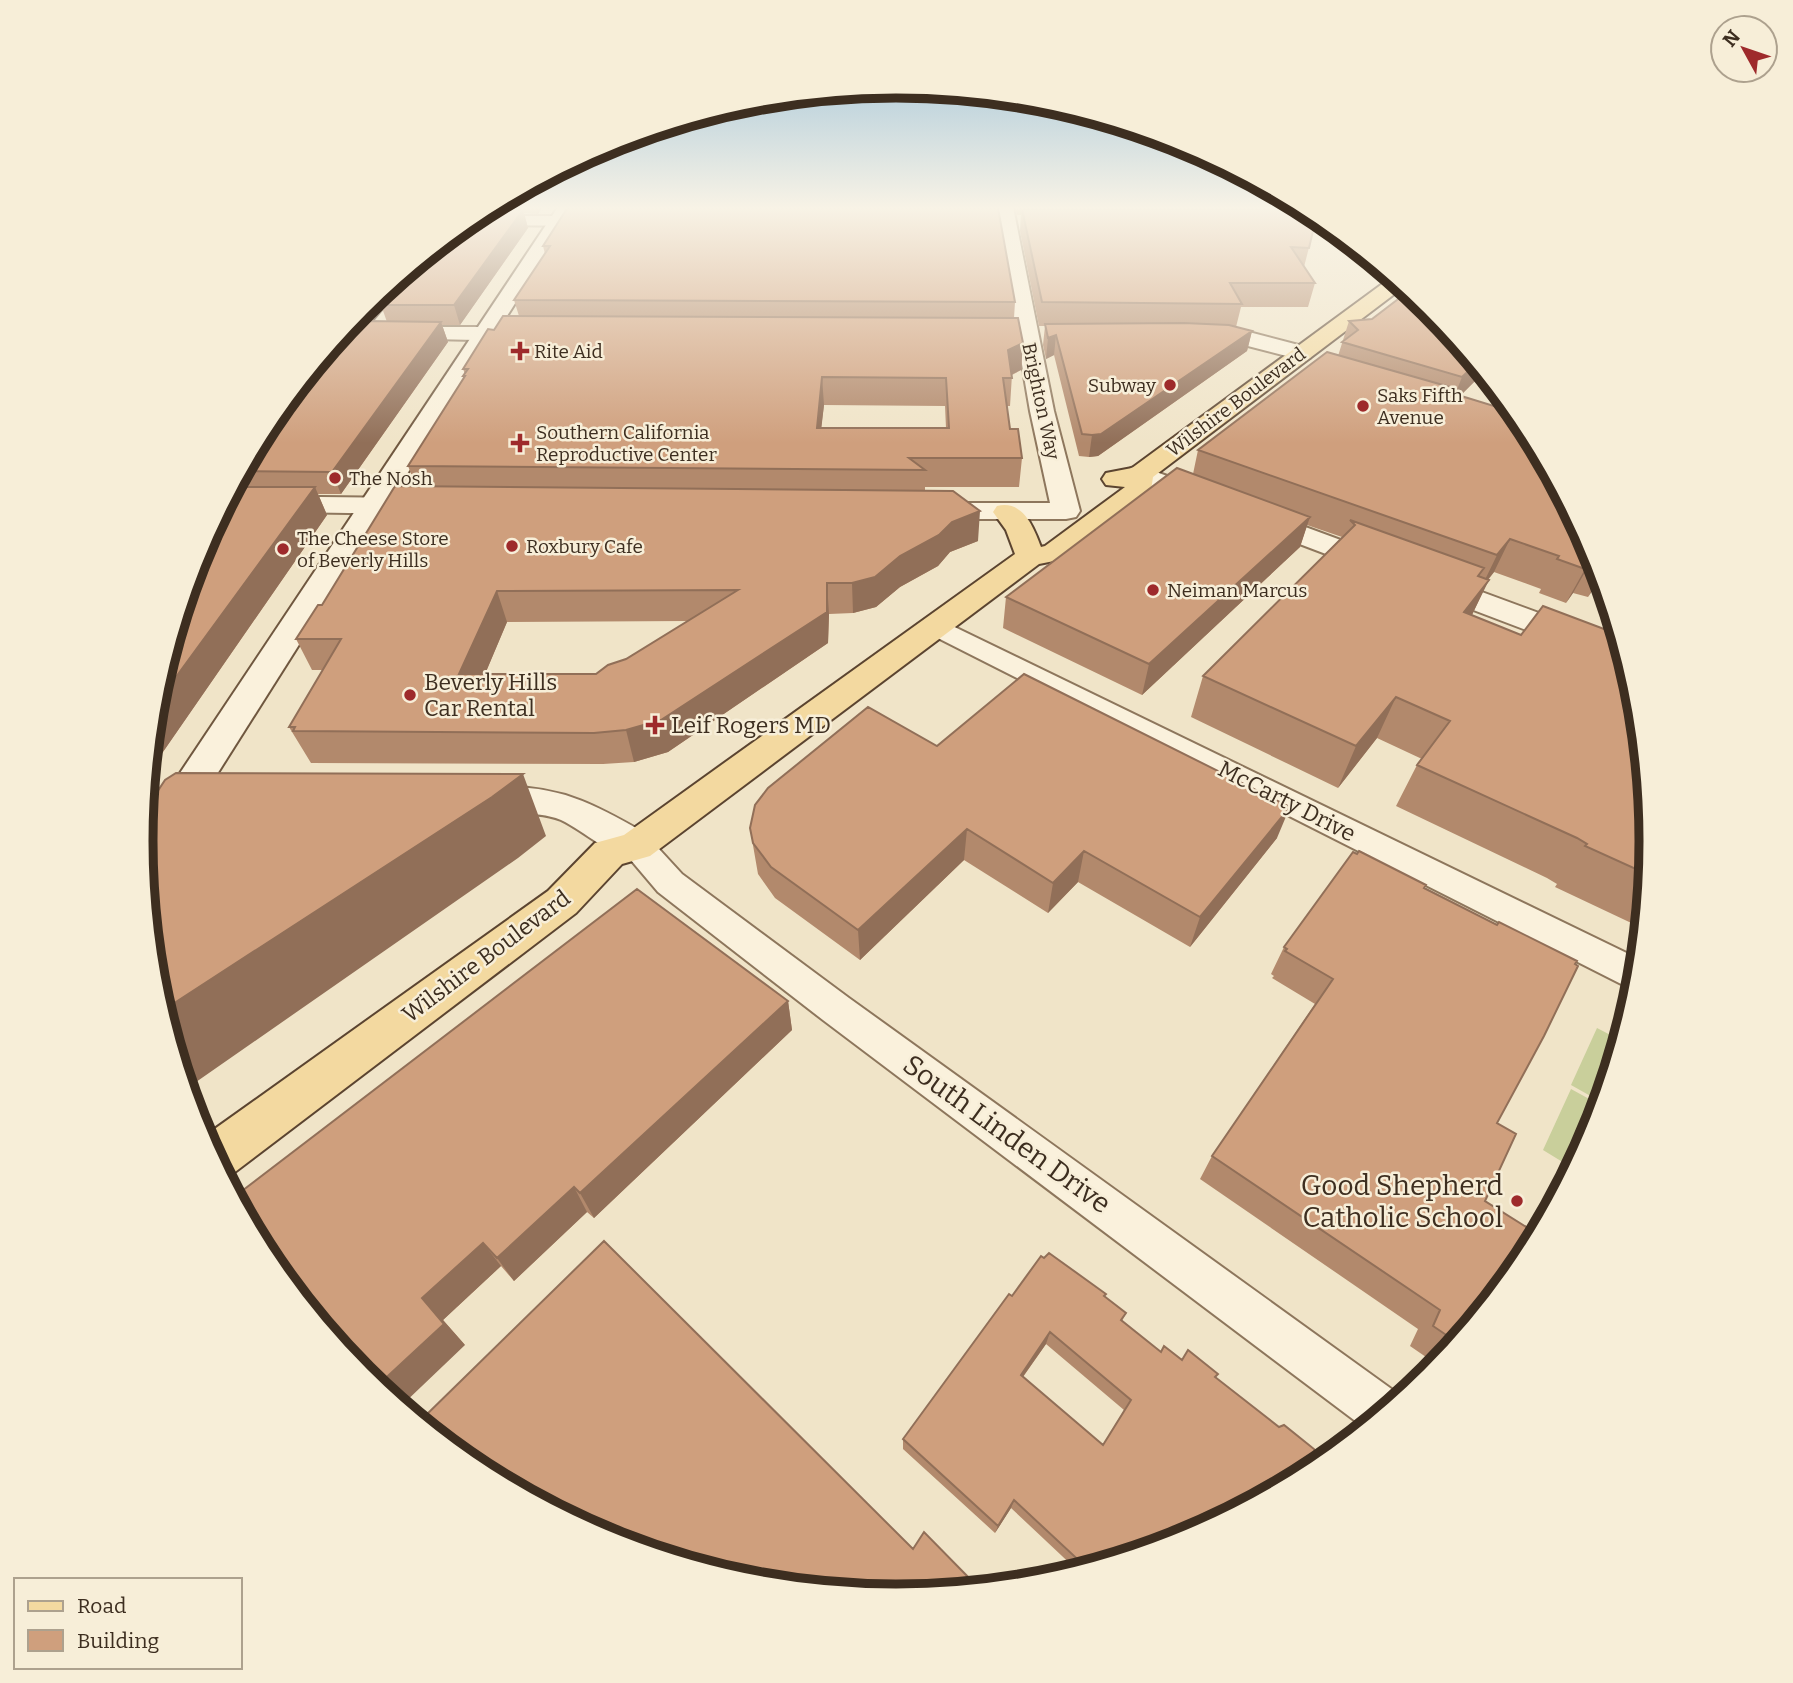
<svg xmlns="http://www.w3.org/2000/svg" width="1793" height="1683" viewBox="0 0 1793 1683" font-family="Bitter,serif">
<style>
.green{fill:#c9cf9b}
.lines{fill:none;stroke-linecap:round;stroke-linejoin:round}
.minor-casing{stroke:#8d765c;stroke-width:4}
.tertiary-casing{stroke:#8d765c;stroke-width:4}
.secondary-casing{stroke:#6f573f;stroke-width:4}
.primary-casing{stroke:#5b4430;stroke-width:4}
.minor{fill:#faf1dc;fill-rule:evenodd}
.tertiary{fill:#faf1dc;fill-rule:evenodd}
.secondary{fill:#faf1dc;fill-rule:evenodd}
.primary{fill:#f3d9a0;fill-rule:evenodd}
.wall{fill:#b2896c;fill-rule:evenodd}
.shaded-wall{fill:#916f58}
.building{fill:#cf9f7d;stroke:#916f58;stroke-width:2;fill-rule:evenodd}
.poi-dot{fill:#9e2a2b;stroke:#f7eed8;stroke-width:2.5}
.labels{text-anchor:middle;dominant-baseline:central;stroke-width:5;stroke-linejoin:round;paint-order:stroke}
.far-poi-label{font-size:19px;fill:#3d2e20;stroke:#f7eed8;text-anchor:start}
.far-street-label{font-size:19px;fill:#3d2e20;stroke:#f7eed8}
.poi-label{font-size:23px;fill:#3d2e20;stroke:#f7eed8;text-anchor:start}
.street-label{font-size:23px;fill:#3d2e20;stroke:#f7eed8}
.near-street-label{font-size:28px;fill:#3d2e20;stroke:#f7eed8}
.near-poi-label{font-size:28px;fill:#3d2e20;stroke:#f7eed8;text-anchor:end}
.rim{fill:none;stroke:#3d2e20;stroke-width:9}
</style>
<rect width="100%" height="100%" fill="#f0e4c8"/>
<path class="green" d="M1597 1028 1622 1041 1603 1103 1571 1085Z
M1571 1089 1602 1106 1595 1131 1574 1169 1543 1150Z"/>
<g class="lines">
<defs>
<path id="minor" d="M936 618 1641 960 1637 992 926 632 922 626 926 620Z
M636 834 648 837 682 874 849 998 1404 1398 1366 1429 823 1020 658 892 619 846 624 837Z"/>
<path id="tertiary" d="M995 207H1013L1054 411 1080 511 1076 517 1066 519H926L916 517 912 511 916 505 926 503H1050L1030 411Z
M474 216H600L609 221 600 226 462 225Z
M1262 219H1323L1335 228H1256L1253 224 1256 220Z
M393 327H526L534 329 537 334 534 339 526 341 385 338 382 333 385 328Z
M1198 329 1245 331 1310 348 1313 353 1310 358 1302 360 1244 345 1190 341 1187 336 1190 331Z
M1140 466 1593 633 1598 640 1593 647 1582 650 1571 647 1131 480 1127 474 1131 468Z
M228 496 411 498 421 500 425 506 421 512 411 514 220 511Z
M508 787C566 787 601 808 650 836L655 846 650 856C618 866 589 833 561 820 531 808 498 819 468 810L462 801 468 792 481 788Z"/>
<path id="secondary" d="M558 207H576L157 869 144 873 142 830Z"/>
<path id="primary" d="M402 274 407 279 404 283 269 441 257 443 268 421 362 307Z
M1393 276 1405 286 1153 477 1151 490 1147 496 1064 559 1039 564 650 856 622 864 576 913 231 1175 224 1178 202 1138 548 891 595 843 624 835 1015 554 1006 530 993 512 997 506C1023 500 1033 526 1041 547L1045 546 1125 487 1106 485 1102 479 1106 473 1132 468Z"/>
</defs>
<use href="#minor" class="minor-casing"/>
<use href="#tertiary" class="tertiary-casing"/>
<use href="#secondary" class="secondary-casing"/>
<use href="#primary" class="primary-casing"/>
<use href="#minor" class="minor"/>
<use href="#tertiary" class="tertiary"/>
<use href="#secondary" class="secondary"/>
<use href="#primary" class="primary"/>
</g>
<path class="wall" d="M488 207H542L538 214 524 213 528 228 460 325H442L448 342 341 494H318L327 515 156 762H151L148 766 155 694 249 487 241 472 271 435 270 433 387 322 381 305 477 213Z
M568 207H994L1015 302 1014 318 1023 343 1021 370 1012 375 1010 406H1007L1010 429 1022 458 1019 487H925V490L978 541 950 552 938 566 900 587 876 607 853 613 829 614 828 643 668 752 634 762 603 764 311 763 289 727 323 670H312L296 639 322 605 416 486 408 466 464 379 463 376 465 374 463 369 494 330 519 316 514 300 545 254 543 246ZM824 405 945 406 946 428H821ZM688 621 626 659 596 674H485L507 622Z
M1014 207H1305L1320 216H1317L1304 267 1315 283 1308 307H1241L1236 327 1252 331 1247 351 1098 456 1089 457 1079 456 1054 355 1046 359 1043 345 1045 326H1039L1020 231 1021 215H1017Z
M1349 321 1484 372 1460 396 1595 553 1604 584 1598 582 1588 597 1573 593 1566 603 1539 593 1541 589 1494 572 1488 580 1472 615 1652 842 1644 929 1555 887 1557 884 1547 878 1396 806 1417 765 1422 759 1377 738 1338 788 1191 717 1203 676 1342 537 1307 525 1300 547 1142 695 1003 628 1006 597 1193 474 1198 450 1338 356Z
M937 746 1277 838 1190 947 1078 882 1048 913 964 860 860 960 775 898 758 874 750 828Z
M1357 854 1425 888 1497 1123 1485 1201 1525 1262 1439 1366 1410 1346 1418 1329 1200 1179 1212 1156 1315 1004 1272 978 1274 976 1271 974 1284 947Z
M788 1001 792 1030 594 1218 587 1212 514 1281 501 1266 443 1320 465 1345 268 1261Z
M1044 1258 1105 1297 1126 1313 1122 1321 1161 1352 1181 1360 1216 1377 1185 1540 1079 1572 1011 1508 995 1533 903 1449V1439L1012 1296ZM1046 1344 1124 1410 1103 1445 1023 1377Z"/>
<path class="shaded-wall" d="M536 207H542L538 214Z
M523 210 528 228 460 325 454 305Z
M441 322 448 342 341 494 332 472Z
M1252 331 1247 351 1098 456 1089 457 1092 435Z
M1056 335 1054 355 1046 359 1048 338Z
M1023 343 1021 370 1006 377 1008 350Z
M1477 363 1484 372 1451 405 1462 377Z
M822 377 824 405 818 457 817 428Z
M315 487 327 515 156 762 149 753 154 707Z
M980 511 978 541 950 552 938 566 900 587 876 607 853 613 852 583 952 522Z
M1310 517 1300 547 1142 695 1149 664Z
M1510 539 1494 572 1481 588 1497 555Z
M1592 560 1573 593 1566 603 1585 569Z
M1601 574 1602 576 1588 597Z
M1489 580 1469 621 1464 612Z
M827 583 829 614 828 643 668 752 634 762 626 730Z
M497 591 507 622 472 705 459 674Z
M1396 697 1377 738 1338 788 1356 746Z
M523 774 546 836 518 858 186 1089 162 1011Z
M1290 807 1277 838 1190 947 1200 917Z
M967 829 964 860 860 960 858 930Z
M1084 851 1078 882 1048 913 1053 883Z
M788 1001 792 1030 594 1218 580 1193Z
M574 1187 587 1212 514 1281 497 1258Z
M483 1243 501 1266 443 1320 465 1345 400 1407 376 1387 422 1298Z
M1050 1332 1046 1344 1017 1385 1021 1375Z
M1014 1500 1011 1508 995 1533 998 1526Z"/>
<path class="building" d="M568 207 998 208 1015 302 514 300 550 246H543Z
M1022 209H1308L1317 214 1309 248 1291 247 1315 283H1230L1242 304 1042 302Z
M483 210H523L454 305H381L416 263 477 213Z
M1410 290 1431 307 1477 363 1462 377 1342 342 1358 330 1349 321 1372 319Z
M503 316 1018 318 1023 343 1008 350 1012 378H1003L1010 429H1018L1022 458H909L925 470 408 466 465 376H463L468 369H463L488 329 494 330ZM822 377 946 378 949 428H817Z
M367 321 441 322 332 472 242 471 273 433H270L277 424Z
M1184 323 1229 325 1252 331 1101 434 1092 435 1082 434 1056 335 1048 338 1045 324Z
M1327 352 1450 387 1445 391 1517 413 1525 422 1595 553 1597 561 1592 560 1585 569 1557 559 1559 556 1510 539 1497 555 1198 450Z
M1177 468 1310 517 1149 664 1006 597Z
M395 486 953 491 980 511 952 522 939 535 900 556 875 577 852 583H827V612L661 720 626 730 594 733 293 731 295 727H289L341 639H296L318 605H322ZM738 590 626 659 608 665 596 674H459L497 591Z
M233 487H315L154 707 155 694 198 552Z
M1350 520 1484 568 1478 576 1489 580 1464 612 1521 635 1543 606 1604 629 1616 632 1617 630H1618L1638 694 1652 842 1649 875 1585 846 1587 844 1577 838 1417 765 1450 721 1396 697 1356 746 1203 676 1355 525Z
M1024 674 1290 807 1200 917 1084 851 1053 883 967 829 858 930 771 867 753 843 750 828 755 805 768 788 868 707 937 746Z
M176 773 523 774 492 797 162 1011 155 989 141 841 144 812 165 780Z
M1359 851 1426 885 1424 888 1497 925 1499 922 1577 961 1575 964 1578 966 1544 1036 1497 1123 1516 1134 1485 1201 1539 1235 1525 1262 1458 1343 1433 1326 1440 1310 1212 1156 1333 979 1285 951 1287 949 1284 947 1353 852 1357 854Z
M637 889 788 1001 580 1193 574 1187 497 1258 483 1243 422 1298 444 1324 376 1387 362 1376 268 1261 234 1197Z
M604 1241 913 1549 924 1532 976 1585 980 1578 991 1588 897 1597 749 1583 607 1540 476 1470 419 1422Z
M1049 1253 1106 1294 1104 1296 1126 1313 1121 1320 1161 1352 1164 1346 1182 1360 1188 1350 1218 1374 1215 1377 1279 1427 1284 1425 1314 1449 1316 1454 1313 1461 1320 1467 1316 1470 1185 1540 1088 1569 1014 1500 998 1526 903 1439 1009 1294 1012 1296 1041 1256 1044 1258ZM1050 1332 1131 1400 1103 1445 1021 1375Z"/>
<linearGradient id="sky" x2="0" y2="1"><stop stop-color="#8fbad6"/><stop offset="0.47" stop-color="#f8f3e6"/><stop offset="1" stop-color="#f8f3e6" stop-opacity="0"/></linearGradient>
<rect width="1793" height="443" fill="url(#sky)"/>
<g class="poi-dot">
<path d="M516.5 340.5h7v7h7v7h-7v7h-7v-7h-7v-7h7z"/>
<circle cx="1170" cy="385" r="7"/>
<circle cx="1363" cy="406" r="7"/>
<path d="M516.5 432.5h7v7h7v7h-7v7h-7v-7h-7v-7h7z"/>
<circle cx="335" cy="478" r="7"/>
<circle cx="512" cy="546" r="7"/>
<circle cx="283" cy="549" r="7"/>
<circle cx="1153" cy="590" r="7"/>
<circle cx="410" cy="695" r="7"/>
<path d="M651.5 714.5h7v7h7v7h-7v7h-7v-7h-7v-7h7z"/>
<circle cx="1517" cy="1201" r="7"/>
</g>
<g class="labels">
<g class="far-poi-label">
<text x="534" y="351">Rite Aid</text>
<text x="1156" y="385" text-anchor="end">Subway</text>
<text x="1377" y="395">Saks Fifth<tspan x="1377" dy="22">Avenue</tspan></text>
<text x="536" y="432">Southern California<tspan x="536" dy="22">Reproductive Center</tspan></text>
<text x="349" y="478">The Nosh</text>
<text x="297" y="538">The Cheese Store<tspan x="297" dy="22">of Beverly Hills</tspan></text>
<text x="526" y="546">Roxbury Cafe</text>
<text x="1167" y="590">Neiman Marcus</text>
</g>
<g class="far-street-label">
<text transform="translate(1041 401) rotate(78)">Brighton Way</text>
<text transform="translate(1236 402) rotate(-37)">Wilshire Boulevard</text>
</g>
<g class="poi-label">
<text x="424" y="682">Beverly Hills<tspan x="424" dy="26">Car Rental</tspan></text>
<text x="671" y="725">Leif Rogers MD</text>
</g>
<g class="street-label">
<text transform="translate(1287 801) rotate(27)">McCarty Drive</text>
<text transform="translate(486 956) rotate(-37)">Wilshire Boulevard</text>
</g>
<g class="near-street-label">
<text transform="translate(1007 1134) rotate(36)">South Linden Drive</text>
</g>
<g class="near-poi-label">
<text x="1503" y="1185">Good Shepherd<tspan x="1503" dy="32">Catholic School</tspan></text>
</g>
</g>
<path d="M0 0H1793V1683H0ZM153 841a743 743 0 1 1 1486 0a743 743 0 1 1-1486 0Z" fill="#f7eed8" fill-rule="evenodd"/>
<path class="rim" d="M153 841a743 743 0 1 1 1486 0a743 743 0 1 1-1486 0Z"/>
<rect x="14" y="1578" width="228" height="91" fill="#f7eed8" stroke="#ada18e" stroke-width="2"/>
<rect x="28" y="1601" width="35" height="10" fill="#f3d9a0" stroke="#ada18e" stroke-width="2"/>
<text x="77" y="1613" font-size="21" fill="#3d2e20">Road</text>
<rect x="28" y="1630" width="35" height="21" fill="#cf9f7d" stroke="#ada18e" stroke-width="2"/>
<text x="77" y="1648" font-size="21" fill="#3d2e20">Building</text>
<g transform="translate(1744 49) rotate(310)"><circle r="33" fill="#f7eed8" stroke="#ada18e" stroke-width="2"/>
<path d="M0-5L12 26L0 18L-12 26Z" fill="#9e2a2b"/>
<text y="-10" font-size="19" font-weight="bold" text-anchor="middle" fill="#3d2e20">N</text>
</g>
</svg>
